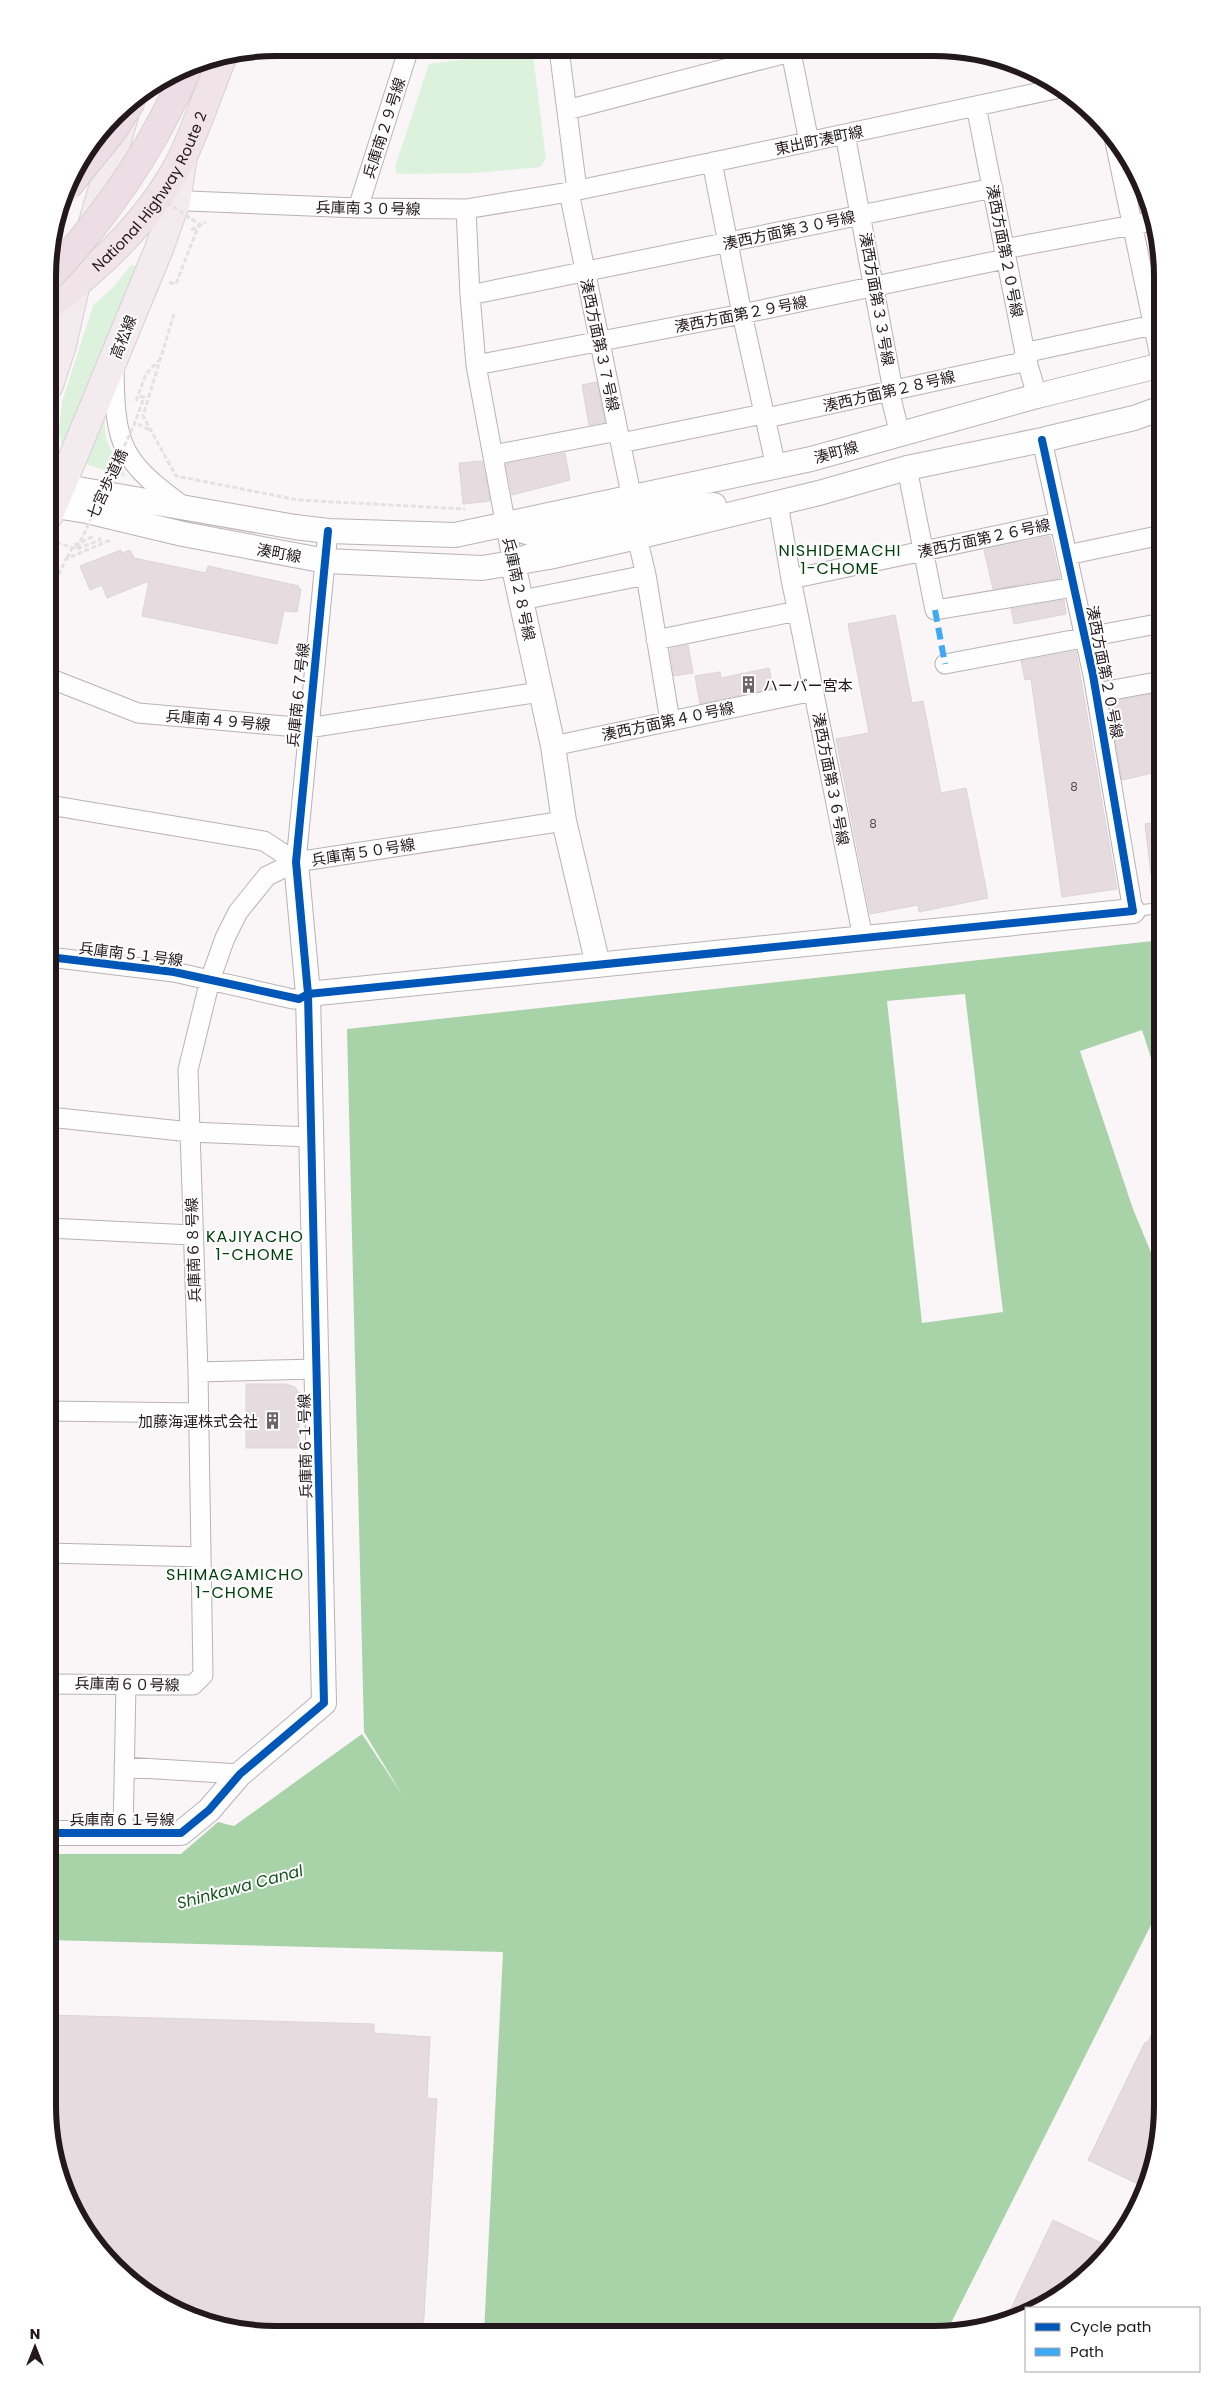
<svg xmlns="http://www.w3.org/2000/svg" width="1210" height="2382" viewBox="0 0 1210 2382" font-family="Poppins,'Noto Sans JP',sans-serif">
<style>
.green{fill:#ddf2dc}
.water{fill:#a8d3a9;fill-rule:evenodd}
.building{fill:#e6dce0;stroke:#dcd5d7}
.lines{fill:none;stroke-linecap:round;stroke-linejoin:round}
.service-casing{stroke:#bab2b5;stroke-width:12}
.minor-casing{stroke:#bab2b5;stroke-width:21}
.tertiary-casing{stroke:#bab2b5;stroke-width:26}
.primary-casing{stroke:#d6d1d3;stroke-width:30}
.trunk-casing{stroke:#d6d1d3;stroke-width:30}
.path{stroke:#e4e1e3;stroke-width:3;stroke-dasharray:5 2.5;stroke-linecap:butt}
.service{stroke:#fefefe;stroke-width:10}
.minor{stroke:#fefefe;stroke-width:19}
.tertiary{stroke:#fefefe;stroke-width:24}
.primary{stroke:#f4ebee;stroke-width:28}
.trunk{stroke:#f0e4e9;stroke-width:28}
.motorway-bridge-casing{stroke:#d6d1d3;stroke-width:30;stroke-linecap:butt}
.path-bridge{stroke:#e4e1e3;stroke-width:3;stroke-dasharray:5 2.5;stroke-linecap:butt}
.motorway-bridge{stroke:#eddde4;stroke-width:28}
.quiet{stroke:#3fa9f5;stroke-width:6;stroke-dasharray:12 6;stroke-linecap:butt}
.cycleway-casing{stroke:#fff;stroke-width:11}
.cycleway{stroke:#0057b8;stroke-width:8}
.labels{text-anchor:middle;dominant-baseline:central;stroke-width:4;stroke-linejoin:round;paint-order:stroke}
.number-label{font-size:12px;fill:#574c50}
.street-label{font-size:15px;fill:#23181c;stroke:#fff}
.poi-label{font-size:15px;fill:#23181c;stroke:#fff;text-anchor:start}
.neighbourhood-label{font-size:16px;letter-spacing:1px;fill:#02400d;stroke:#fff}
.water-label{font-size:16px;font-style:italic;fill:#13551c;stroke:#fff}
.rim{fill:none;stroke:#23181c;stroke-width:6}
</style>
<rect width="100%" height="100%" fill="#faf5f7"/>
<path class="green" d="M529 51 533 55 546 159 540 167 476 173 397 174 395 167 429 64Z
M134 265 138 266 63 450 59 431 62 402 93 306 115 285 130 266Z
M102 417 105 418C104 428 105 437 109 446 112 454 126 471 125 477L83 463Z"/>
<path class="water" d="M1162 940V1092L1142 1030 1080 1051 1133 1209 1162 1279V1880L1152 1881 1155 1917 946 2333 934 2334 484 2333 503 1952 48 1940V1854H181L218 1822 234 1826 362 1734 403 1796 364 1732 347 1029ZM965 994 1003 1312 922 1323 887 1001Z"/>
<path class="building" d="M597 382 605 422 589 425 582 385Z
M565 453 570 480 512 495 506 464Z
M482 461 490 501 463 504 459 463Z
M1050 536 1060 578 993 589 984 550Z
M121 550 122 553 130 550 134 558 206 573 208 566 299 586 298 589H301L297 612 284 611 277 644 142 616 149 581 107 598 102 585 90 590 80 566Z
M1064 600 1066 614 1014 624 1011 609Z
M895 615 912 703 923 701 941 793 966 788 988 898 919 912 918 905 870 914 836 739 869 733 848 624Z
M688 645 693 673 674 676 670 649Z
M1106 645 1114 678 1105 680 1098 646Z
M1076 651 1117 889 1062 897 1031 679 1025 680 1021 661Z
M769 668 773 688 700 704 695 676 720 672 721 678Z
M1162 692V771L1122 780 1109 702Z
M1162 822V874L1151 875 1145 824Z
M246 1384H286L295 1387 299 1393V1448H246Z
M1162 2014V2121L1146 2188 1088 2160 1145 2042 1147 2043Z
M48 2015 374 2024V2033L430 2037 427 2098 437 2099 423 2333 246 2332 188 2317 125 2278 86 2233 60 2179 48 2106Z
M1053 2220 1112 2248 1061 2296 1036 2308H1026V2313L1004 2323Z"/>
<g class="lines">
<defs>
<path id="service" d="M1133 911 1162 908"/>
<path id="minor" d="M559 49 577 190
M791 52 809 142
M976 106 1026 358 1037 396
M567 110 794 51
M845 134 892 385 891 398 900 435
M1114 137 1162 366
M712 162 742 314 776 467
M569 192 632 499
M164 200 358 208 466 209 569 192 723 160 1060 88
M358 208 409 48
M466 209 470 295 476 365 513 564
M1004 249 1154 221
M470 295 993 188
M476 365 742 314 1005 259
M114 369C115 446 121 461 183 506
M1042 440 1093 675 1133 911
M621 443 758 415 771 417 1018 363 1033 351 1153 325
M493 455 618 431
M907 468 935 610 1074 587
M778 503 791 579 863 938
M637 537 646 575 670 721
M1067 555 1162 535
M791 579 1060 522
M522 600 646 575
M656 640 797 611
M945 664 1162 623
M49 678 138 713 308 728 540 692
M1096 693 1162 681
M553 746 813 691
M49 805 264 841 296 862
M296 862 328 531
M49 957 174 972 293 999H299L308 994
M49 1117 190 1132 311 1137
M48 1228 192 1235
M198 1372 317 1369
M48 1411 199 1413
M48 1553 201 1557
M48 1684 193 1685 203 1675 198 1372 188 1070 210 980 225 938 238 912 267 876 296 862 564 821
M124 1767 240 1774
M123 1833 126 1685"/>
<path id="tertiary" d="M49 484 295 527 328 531 455 535 811 459 1037 396 1162 365
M49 505 87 511 183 534 326 561 482 568 549 557 637 537 819 493 907 468 1042 440 1134 418 1162 408
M506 525 544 538 652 512 714 505
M527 557 513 564 553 746 564 821 598 965
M308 994 1133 911
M48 1833H181L209 1810 240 1774 324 1703 308 994 296 862"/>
<path id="primary" d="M92 226 124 116
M49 385 62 345 79 270
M49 515 159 249 176 201 183 156"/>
<g id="trunk">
<path id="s1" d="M49 305C103 264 154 216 184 154 198 123 209 90 222 58"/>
</g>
</defs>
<use href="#service" class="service-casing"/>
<use href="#minor" class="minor-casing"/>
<use href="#tertiary" class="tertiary-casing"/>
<use href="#primary" class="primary-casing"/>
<use href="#trunk" class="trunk-casing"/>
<path class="path" d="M191 230 206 222
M174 314 143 416 176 476 298 500 465 509
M136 401 146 374 158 361
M138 424 150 430
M77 549 100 540 99 537
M67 558 73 546 94 536
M49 595 66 559 108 541H112"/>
<use href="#service" class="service"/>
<use href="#minor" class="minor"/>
<use href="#tertiary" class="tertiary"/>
<use href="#primary" class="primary"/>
<use href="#trunk" class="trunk"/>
<defs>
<path id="motorway-bridge" d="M67 187 113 130 132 100
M49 277C109 213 155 145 189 65"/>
</defs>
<use href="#motorway-bridge" class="motorway-bridge-casing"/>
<path class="path-bridge" d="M148 190 199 224 176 284 167 282
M49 540 77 549 134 425 144 397 138 396"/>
<use href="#motorway-bridge" class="motorway-bridge"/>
<path class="quiet" d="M935 610 945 664"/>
<defs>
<path id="cycleway" d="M49 957 174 972 299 999 308 994 1133 911 1093 675 1042 440
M48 1833H181L209 1810 240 1774 324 1703 308 994 296 862 328 531"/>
</defs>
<use href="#cycleway" class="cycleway-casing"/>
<use href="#cycleway" class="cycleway"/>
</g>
<defs>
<symbol id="building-bare" viewBox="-9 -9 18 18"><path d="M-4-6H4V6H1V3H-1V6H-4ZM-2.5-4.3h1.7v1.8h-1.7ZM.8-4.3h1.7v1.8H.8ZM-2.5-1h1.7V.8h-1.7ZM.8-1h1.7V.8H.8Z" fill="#6e6569" stroke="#fff" stroke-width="2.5" paint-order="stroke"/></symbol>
</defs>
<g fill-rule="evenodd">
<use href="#building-bare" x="736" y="672" width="25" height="25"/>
<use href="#building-bare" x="260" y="1408" width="25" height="25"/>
</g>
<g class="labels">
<g class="number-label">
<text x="1074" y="786">8</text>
<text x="873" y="823">8</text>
</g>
<g class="street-label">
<text transform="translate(384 128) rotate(-72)">兵庫南２９号線</text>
<text transform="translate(819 140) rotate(-12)">東出町湊町線</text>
<text stroke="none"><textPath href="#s1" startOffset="154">National Highway Route 2</textPath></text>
<text transform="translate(368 208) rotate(1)">兵庫南３０号線</text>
<text transform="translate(789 230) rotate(-12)">湊西方面第３０号線</text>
<text transform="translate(1005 251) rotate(79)">湊西方面第２０号線</text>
<text transform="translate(877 299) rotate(80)">湊西方面第３３号線</text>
<text transform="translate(741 314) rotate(-11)">湊西方面第２９号線</text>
<text transform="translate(123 337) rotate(-68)">高松線</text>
<text transform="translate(600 345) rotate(78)">湊西方面第３７号線</text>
<text transform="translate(889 391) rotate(-13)">湊西方面第２８号線</text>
<text transform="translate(836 452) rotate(-15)">湊町線</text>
<text transform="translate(107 484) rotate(-65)">七宮歩道橋</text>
<text transform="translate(984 538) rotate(-12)">湊西方面第２６号線</text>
<text transform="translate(279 553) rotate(10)">湊町線</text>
<text transform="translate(519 589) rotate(78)">兵庫南２８号線</text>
<text transform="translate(1105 672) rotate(79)">湊西方面第２０号線</text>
<text transform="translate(298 695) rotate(-84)">兵庫南６７号線</text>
<text transform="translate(218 720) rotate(5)">兵庫南４９号線</text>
<text transform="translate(668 721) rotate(-12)">湊西方面第４０号線</text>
<text transform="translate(831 779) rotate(79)">湊西方面第３６号線</text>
<text transform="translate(363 852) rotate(-9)">兵庫南５０号線</text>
<text transform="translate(131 954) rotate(7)">兵庫南５１号線</text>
<text transform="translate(193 1250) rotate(-92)">兵庫南６８号線</text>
<text transform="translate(305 1446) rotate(-91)">兵庫南６１号線</text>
<text transform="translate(127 1684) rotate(1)">兵庫南６０号線</text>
<text x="122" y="1819">兵庫南６１号線</text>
</g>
<g class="poi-label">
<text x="763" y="685">ハーバー宮本</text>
<text x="258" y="1421" text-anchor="end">加藤海運株式会社</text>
</g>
<g class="neighbourhood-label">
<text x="840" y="550">NISHIDEMACHI<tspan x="840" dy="18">1-CHOME</tspan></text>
<text x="255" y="1236">KAJIYACHO<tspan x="255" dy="18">1-CHOME</tspan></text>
<text x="235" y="1574">SHIMAGAMICHO<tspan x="235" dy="18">1-CHOME</tspan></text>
</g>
<g class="water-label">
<text transform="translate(240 1887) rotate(-15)">Shinkawa Canal</text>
</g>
</g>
<path d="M0 0H1210V2382H0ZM276 56H934A220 220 0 0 1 1154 276V2106A220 220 0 0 1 934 2326H276A220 220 0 0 1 56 2106V276A220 220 0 0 1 276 56Z" fill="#fff" fill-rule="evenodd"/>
<path class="rim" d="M276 56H934A220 220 0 0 1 1154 276V2106A220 220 0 0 1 934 2326H276A220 220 0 0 1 56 2106V276A220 220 0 0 1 276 56Z"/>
<rect x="1025" y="2307" width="175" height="65" fill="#ffffff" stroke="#a7a3a4"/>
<rect x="1035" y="2323" width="25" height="8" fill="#0057b8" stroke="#a7a3a4"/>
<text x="1070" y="2332" font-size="15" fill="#23181c">Cycle path</text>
<rect x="1035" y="2348" width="25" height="8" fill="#3fa9f5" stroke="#a7a3a4"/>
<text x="1070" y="2357" font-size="15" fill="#23181c">Path</text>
<g transform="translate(35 2347)" stroke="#ffffff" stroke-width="4" paint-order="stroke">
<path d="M0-4L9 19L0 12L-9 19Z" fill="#23181c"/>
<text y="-8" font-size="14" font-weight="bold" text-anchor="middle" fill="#23181c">N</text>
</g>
</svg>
